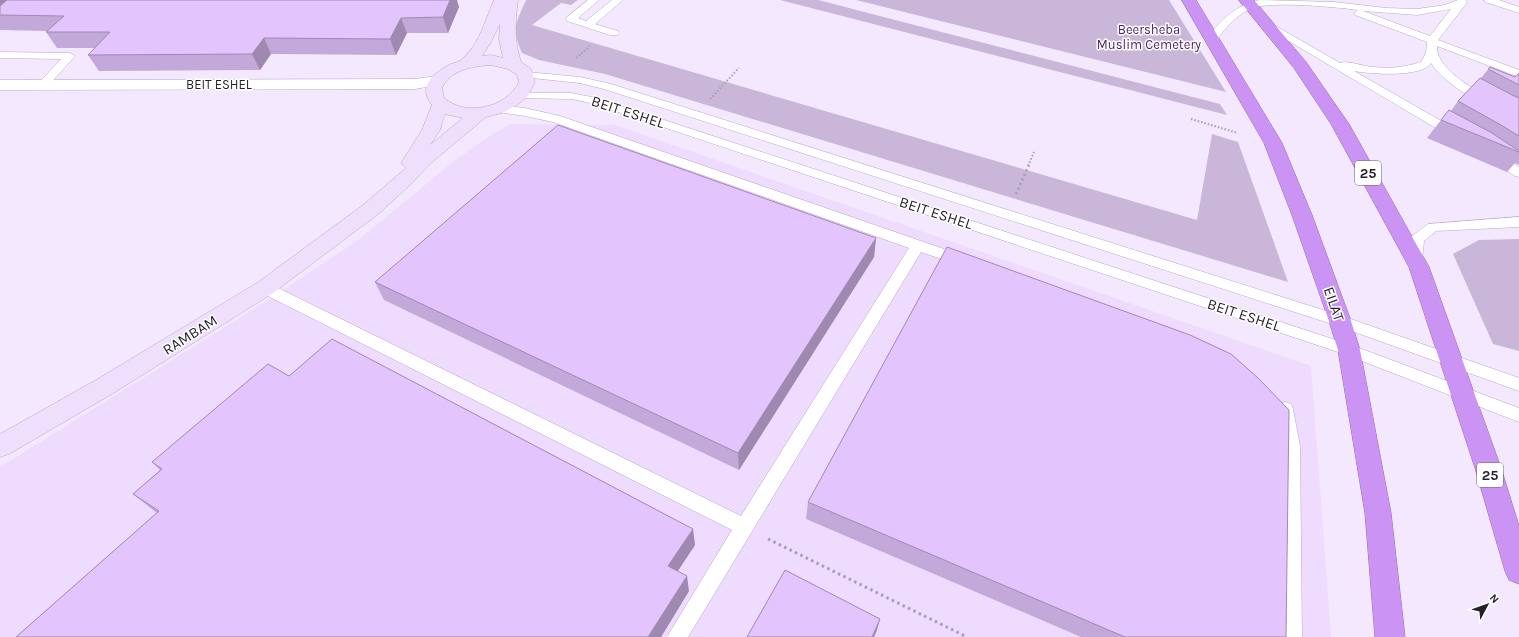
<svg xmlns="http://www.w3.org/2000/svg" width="1519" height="637" viewBox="0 0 1519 637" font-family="Karla,sans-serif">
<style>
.built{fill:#eedbfd}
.green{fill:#c9b6d9}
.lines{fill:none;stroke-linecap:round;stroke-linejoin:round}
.lane-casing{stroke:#b7a9c3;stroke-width:1}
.street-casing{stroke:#b7a9c3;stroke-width:1}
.secondary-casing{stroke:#b7a9c3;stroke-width:1}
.highway-casing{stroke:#916bad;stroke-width:1}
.path-far2{stroke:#a79eaf;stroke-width:2;stroke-dasharray:1.5 2;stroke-linecap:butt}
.path-far1{stroke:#a79eaf;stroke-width:2.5;stroke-dasharray:2 3;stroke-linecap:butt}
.path{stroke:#a79eaf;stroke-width:3;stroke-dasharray:2.5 3.5;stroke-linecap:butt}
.lane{fill:#fff;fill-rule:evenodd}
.street{fill:#fff;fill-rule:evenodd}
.secondary{fill:#efdffc;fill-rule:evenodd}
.highway{fill:#cb94f4;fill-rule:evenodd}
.wall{fill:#c3a9da}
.shaded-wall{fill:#9f89b1}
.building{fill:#e3c4fd;stroke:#9f89b1}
.labels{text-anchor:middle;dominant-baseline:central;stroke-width:3;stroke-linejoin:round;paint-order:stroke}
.far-park-label{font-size:13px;fill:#471f61;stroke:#fff}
.far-street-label{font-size:13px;fill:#241f28;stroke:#fff}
.shield{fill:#fff;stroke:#666268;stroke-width:1}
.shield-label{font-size:14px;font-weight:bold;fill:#241f28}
.street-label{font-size:15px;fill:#241f28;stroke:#fff}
</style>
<rect width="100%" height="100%" fill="#f4e8fe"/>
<path class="built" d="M510 124 615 125 1311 366 1331 637H0V467L256 308 357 241 454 161 485 139Z"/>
<path class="green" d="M526 0H578L571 5 561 3 532 25 1197 220 1212 134 1238 142 1288 282 605 74 539 60 522 53C511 28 516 23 526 0Z
M780 0H818L1220 104 1227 115Z
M856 0H1169L1226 92Z
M1519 239V351L1493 344 1453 254 1479 240Z"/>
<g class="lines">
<defs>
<path id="lane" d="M588 0H599L578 18 586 21 612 0H623L595 24 618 31 619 33 618 35H610L567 21 566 19 567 17Z
M1260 0 1334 2 1386 8 1417 9 1445 5 1458 0H1466L1467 2 1466 4 1438 40 1519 70V77L1437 46C1435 74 1497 102 1519 113V121C1496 115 1443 84 1431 63 1422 78 1370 74 1354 71L1459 131 1461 134 1459 137H1451L1265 27 1270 24 1274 25 1340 63C1349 60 1364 67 1374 67 1390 69 1405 67 1421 62L1426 53 1427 42 1355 15 1354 13 1358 10C1336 7 1272 1 1253 8 1237 14 1226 27 1217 40H1209L1208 38C1221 19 1236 5 1260 0ZM1451 9 1430 36 1363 11 1417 15Z
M1484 0H1499L1519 7V13L1485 2Z
M0 52 70 53 75 56 47 87H39L37 85 61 59 0 58Z
M526 72 580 77 611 84 1345 317 1519 378V391L1335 325 604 89 580 83 522 77 520 75Z
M521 93H571L597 98 1354 346 1519 408V422L1344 354 591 103 571 99 517 98 515 96 517 94Z
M496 105 525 108 560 116 967 257 969 261 967 265 962 266 921 252 688 637H667L732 530 260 292 258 288 260 284 265 283 270 284 741 516 909 248 553 122 525 116 492 111 490 109 492 107Z
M1493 152 1497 153 1519 167V177L1515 176 1489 159 1487 156 1489 153Z
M1519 217V227L1436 231 1424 241 1422 260 1420 264 1415 265 1410 264 1408 260 1410 239 1412 236 1428 224Z
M1285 402 1291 404 1293 409 1300 446 1302 637H1282V446L1277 409 1279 404Z"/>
<path id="street" d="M437 76 443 78 445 81 443 84 415 89 0 90V80L415 79Z"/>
<path id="secondary" d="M494 0H518C515 22 514 41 521 62L531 69 535 82 528 96 517 105 502 113 486 117 431 163 409 186 377 215 273 293 112 394 9 454 0 457V434L96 380 257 283 363 205 406 168 401 163 422 130 432 105C418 88 431 75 447 66 451 63 457 63 461 60 465 57 469 52 472 48 482 34 487 16 494 0ZM500 24 499 39 503 58 491 55 482 56 491 42ZM491 65 508 69 517 75 519 82C506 108 466 117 444 98L442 88C450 70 473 66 491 65ZM445 114 463 118 430 145 440 130Z"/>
<path id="highway" d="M1182 0H1196L1282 143 1312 215 1351 321 1360 350 1391 513 1405 637H1375L1365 513 1338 350 1329 321 1292 215 1264 143Z
M1239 0H1254L1306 62 1349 124 1429 267 1501 468 1519 526V584L1509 580 1505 571 1475 468 1409 267 1331 124 1294 68Z"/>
</defs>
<use href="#lane" class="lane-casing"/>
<use href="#street" class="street-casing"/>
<use href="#secondary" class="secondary-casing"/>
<use href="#highway" class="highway-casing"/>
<path class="path-far2" d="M576 58 590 46
M710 99 739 68
M1191 119 1238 133
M1028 166 1034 152"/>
<path class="path-far1" d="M1016 194 1029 165"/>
<path class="path" d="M768 539 967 637"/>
<use href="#lane" class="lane"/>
<use href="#street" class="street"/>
<use href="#secondary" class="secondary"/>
<use href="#highway" class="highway"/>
</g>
<path class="wall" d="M0 0 459 7 448 33H407L396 55 271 54 260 70 99 71 88 55 95 48H57L46 32 47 31 0 30Z
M1490 67 1515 77 1519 73V165L1515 163 1507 172 1427 138 1441 120 1451 111 1458 101 1481 78Z
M876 238 874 257 739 470 384 300 375 282Z
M289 376 695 545 678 571 689 591 661 637H16L157 513 153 510 133 494 160 470 152 462Z
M808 502 1286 637H1081L806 519Z"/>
<path class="shaded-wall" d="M0 0H14L0 13Z
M450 0H457L459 7 448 33 443 17Z
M401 18 407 33 396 55 390 39Z
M264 38 271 54 260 70 252 54Z
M876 238 874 257 739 470 738 453Z
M693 529 695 545 671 581 668 566Z
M687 576 689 591 661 637H648Z
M880 619 877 630 874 637H872Z"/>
<path class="building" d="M7 0H450L443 17 401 18 390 39 264 38 252 54 88 55 110 32H46L64 16 0 15V6Z
M1490 67 1515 77 1519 73V85L1498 74 1488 69Z
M1480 78 1512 95 1519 98V136L1501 125 1458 101Z
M1449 110 1492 133 1519 151V152L1441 120Z
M558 125 876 238 738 453 375 282Z
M947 247 1190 335 1231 354 1258 378 1289 410 1286 637H1125L808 502Z
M332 339 693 529 668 566 687 576 648 637H16L159 511 133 494 162 469 152 462 268 364 289 376Z
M785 570 880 619 872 637H747Z"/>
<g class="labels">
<g class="far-park-label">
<text x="1149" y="29">Beersheba<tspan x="1149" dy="15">Muslim Cemetery</tspan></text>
</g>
<g class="far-street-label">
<text x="219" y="84">BEIT ESHEL</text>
</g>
<g class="shield">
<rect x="1355" y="161" width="26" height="24" rx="3"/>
<rect x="1477" y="463" width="26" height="24" rx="3"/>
</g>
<g class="shield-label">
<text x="1368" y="173">25</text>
<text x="1490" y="475">25</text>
</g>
<g class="street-label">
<text transform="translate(628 112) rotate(18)">BEIT ESHEL</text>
<text transform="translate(936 213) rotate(18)">BEIT ESHEL</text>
<text transform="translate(1334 304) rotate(71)">EILAT</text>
<text transform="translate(1244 315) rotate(18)">BEIT ESHEL</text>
<text transform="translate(190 335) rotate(-32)">RAMBAM</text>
</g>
</g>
<g transform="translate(1487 605) rotate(49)" stroke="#ffffff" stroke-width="3" paint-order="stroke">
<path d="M0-3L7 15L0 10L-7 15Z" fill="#241f28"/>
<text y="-6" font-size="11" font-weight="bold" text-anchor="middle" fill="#241f28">N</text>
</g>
</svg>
